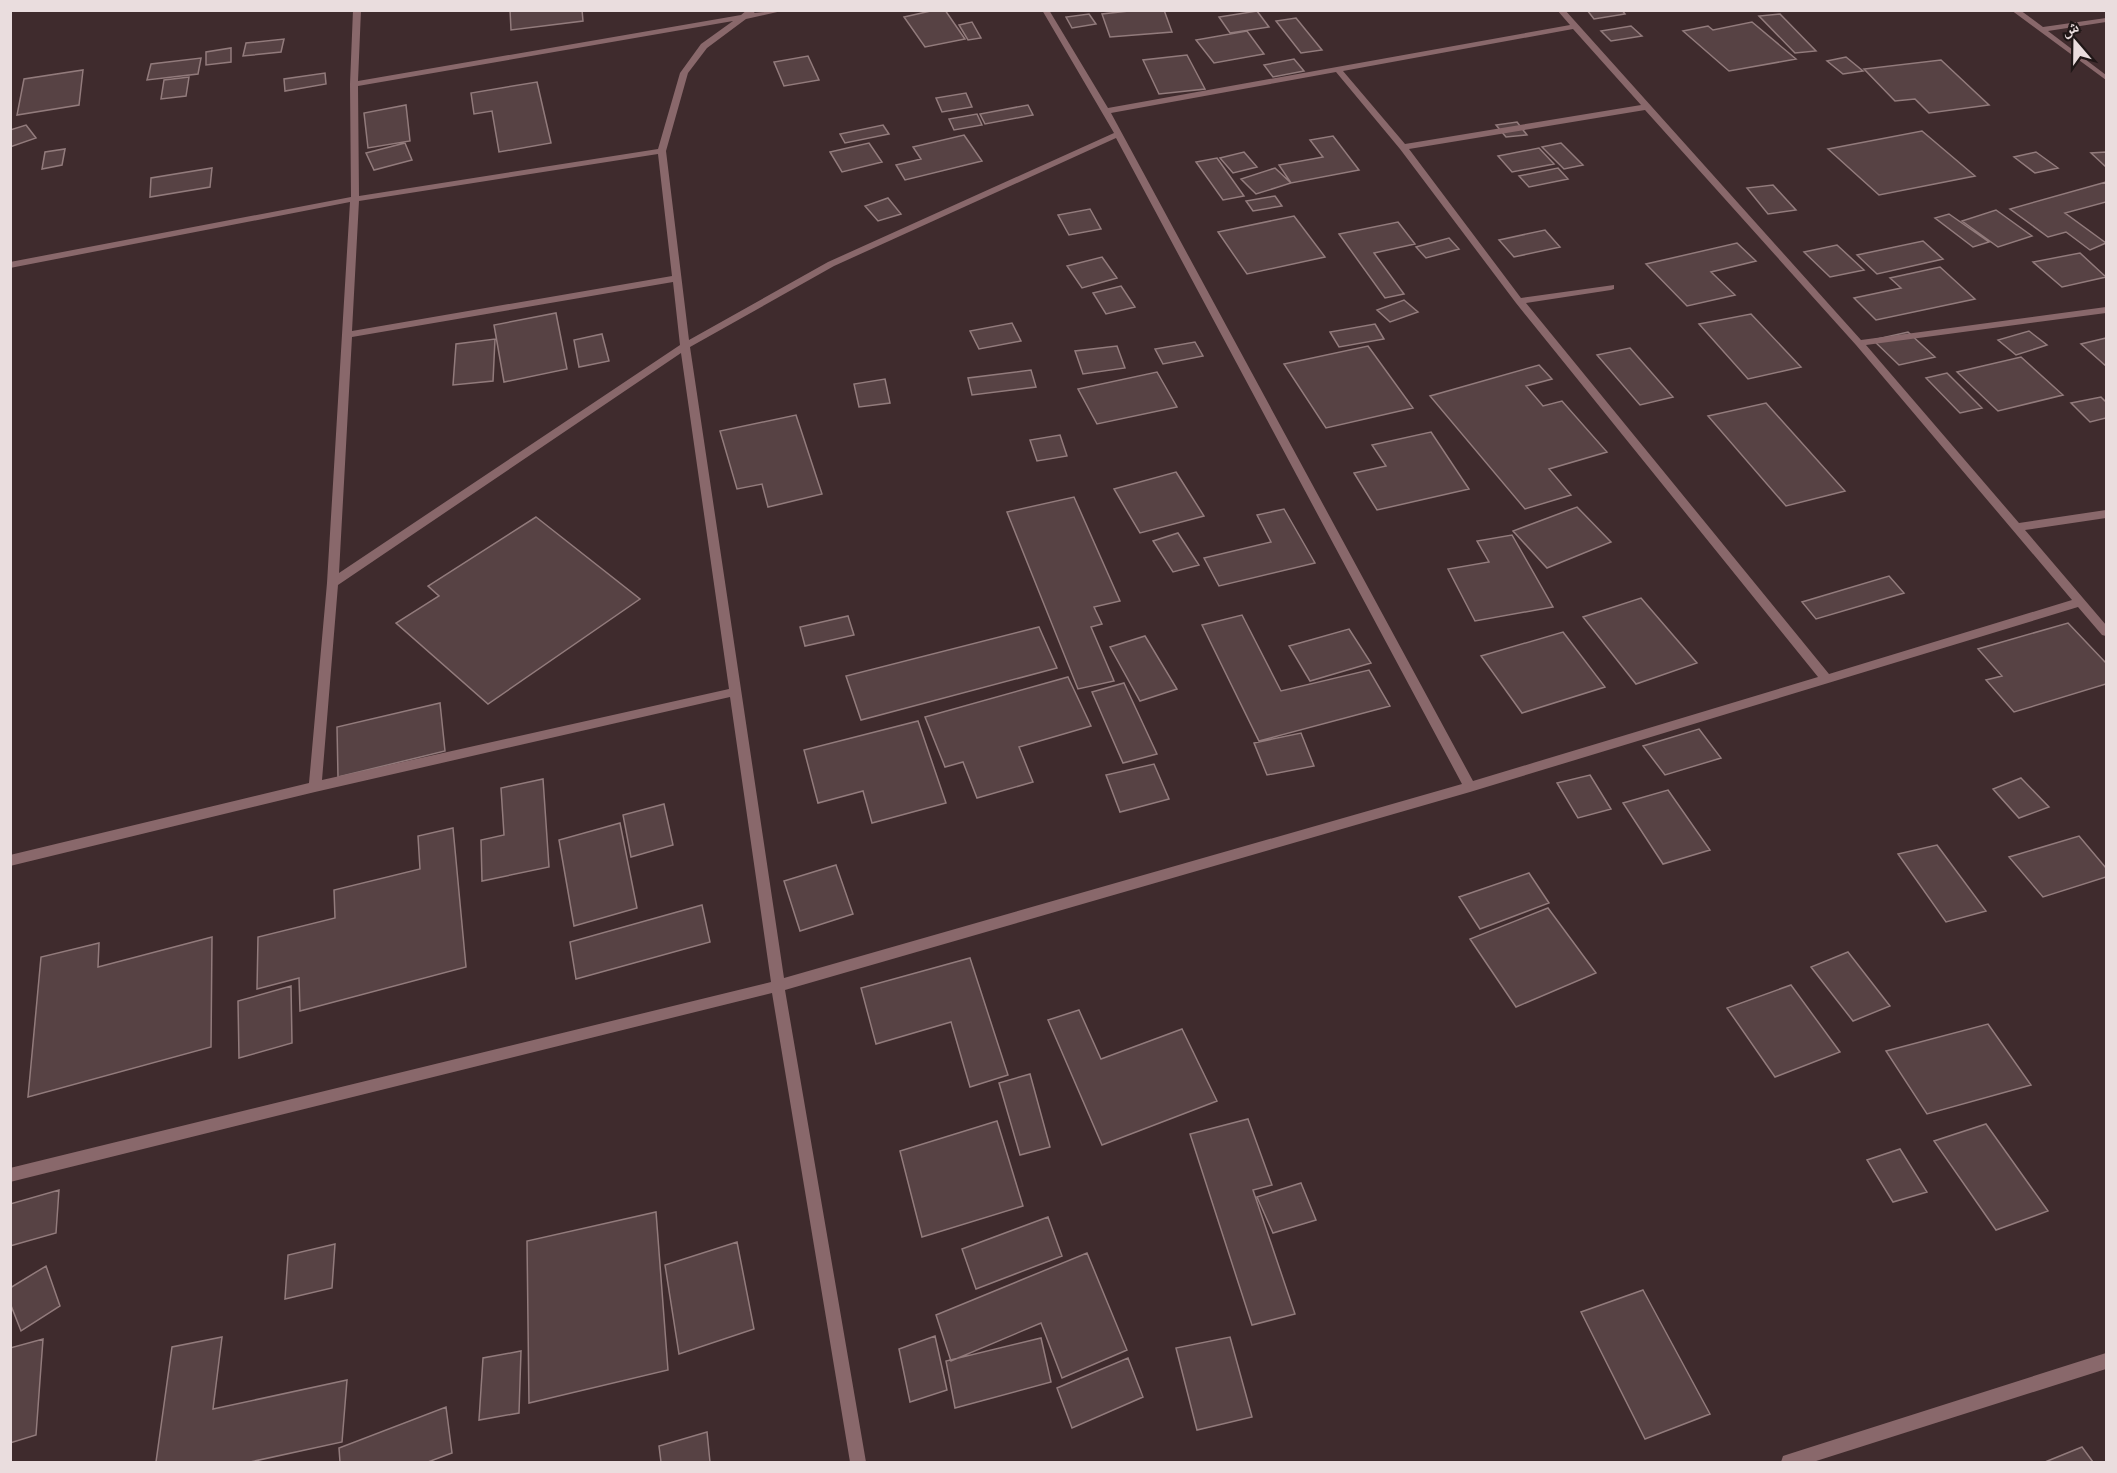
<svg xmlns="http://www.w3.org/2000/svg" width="2117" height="1473" viewBox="0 0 2117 1473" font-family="'Source Serif 4','Noto Naskh Arabic',serif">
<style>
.building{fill:#574244;stroke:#927b7c;stroke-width:1.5}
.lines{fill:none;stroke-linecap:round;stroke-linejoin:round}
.minor{fill:#89686b;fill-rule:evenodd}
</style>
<rect width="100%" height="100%" fill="#3f2b2d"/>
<path class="building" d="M510 10H582L583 21 511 30Z
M935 10H945L965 39 925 47 904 17Z
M1138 10H1164L1172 32 1110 37 1102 14Z
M1587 10H1622L1625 14 1594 19Z
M1257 11 1269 27 1230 33 1219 17Z
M1089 14 1096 24 1072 28 1066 17Z
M1780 14 1816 51 1795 53 1759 16Z
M1296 18 1322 50 1301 53 1276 21Z
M972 22 981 38 968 40 959 25Z
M1752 22 1796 59 1729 71 1683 31 1708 26 1713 30Z
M1631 26 1642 36 1611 41 1601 31Z
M1247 31 1264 54 1214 63 1196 40Z
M284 39 281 52 243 56 246 43Z
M231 48V62L206 65V52Z
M1187 55 1205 89 1159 94 1143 60Z
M808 56 819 80 784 86 774 62Z
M1846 57 1863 71 1843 74 1827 61Z
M201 58 198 74 147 80 151 64Z
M1294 59 1304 71 1273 77 1264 65Z
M1941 60 1989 105 1929 113 1915 99 1895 101 1864 69Z
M83 70 79 105 17 115 24 79Z
M325 73 326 84 285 91 284 79Z
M189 77 186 96 161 99 164 80Z
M537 82 551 143 499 152 492 111 474 114 471 93Z
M966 93 972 107 942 112 936 98Z
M406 105 410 141 368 148 364 113Z
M1028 105 1033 115 985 124 980 114Z
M977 114 982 125 954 130 949 119Z
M1517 122 1527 135 1506 137 1496 125Z
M26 125 36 138 10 147V130Z
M883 125 889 134 845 143 840 134Z
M1922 131 1975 176 1879 195 1828 149Z
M964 135 982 161 905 180 896 165 921 159 913 147Z
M1333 136 1359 170 1291 183 1279 165 1323 157 1310 140Z
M405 143 412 160 374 170 366 153Z
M869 143 882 162 842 172 830 152Z
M1561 143 1583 165 1564 169 1542 147Z
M1539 148 1554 164 1512 172 1498 156Z
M65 149 62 165 42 169 45 152Z
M1244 152 1257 167 1233 173 1220 158Z
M2036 152 2058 168 2035 173 2014 157Z
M2106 152V167L2091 153Z
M1217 158 1244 196 1223 200 1196 162Z
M212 168 210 187 150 197 151 178Z
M1275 168 1291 183 1256 194 1241 179Z
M1558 168 1568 179 1529 187 1519 176Z
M2106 182V202L2065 213 2106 243 2090 250 2066 232 2048 237 2010 209Z
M1773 185 1796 210 1768 214 1747 188Z
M1275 196 1282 206 1253 211 1246 201Z
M888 198 901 214 878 221 865 206Z
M1090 209 1101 229 1069 235 1058 215Z
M1996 210 2032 236 1998 247 1962 221Z
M1949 214 1989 242 1973 247 1935 218Z
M1294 216 1325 257 1247 274 1218 232Z
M1398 222 1415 244 1374 253 1404 294 1385 298 1339 234Z
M1545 230 1560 247 1514 257 1499 240Z
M1449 238 1459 249 1426 258 1416 247Z
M1923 241 1943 259 1877 274 1857 255Z
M1737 243 1756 261 1711 272 1735 295 1687 306 1646 264Z
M1837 245 1864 270 1830 277 1804 252Z
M2080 253 2106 277 2062 287 2033 262Z
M1102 257 1117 278 1082 288 1067 266Z
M1940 267 1975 299 1876 320 1854 298 1901 288 1890 278Z
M1121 286 1135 307 1106 314 1093 293Z
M1404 300 1418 312 1390 322 1377 310Z
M556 313 567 369 504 382 494 325Z
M1751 314 1801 367 1748 379 1699 324Z
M1012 323 1021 341 979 349 970 331Z
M1375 324 1384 339 1339 347 1330 332Z
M2029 331 2047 345 2016 355 1998 340Z
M1908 332 1935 357 1899 365 1873 340Z
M602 334 609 361 579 367 574 340Z
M2106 338V366L2081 344Z
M495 339 493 381 453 385 456 344Z
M1195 342 1203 356 1163 364 1155 349Z
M1117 346 1125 368 1083 374 1075 351Z
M1368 346 1413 408 1326 428 1284 364Z
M1630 348 1673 397 1640 405 1597 355Z
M2021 357 2063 395 1998 411 1957 372Z
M1539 365 1552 379 1526 386 1543 406 1562 401 1607 452 1549 469 1571 495 1525 509 1430 396Z
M1031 370 1036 387 972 395 968 378Z
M1157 372 1177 407 1097 424 1078 389Z
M1947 373 1982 408 1960 413 1926 378Z
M885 379 890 403 859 407 854 384Z
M2101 397 2106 402V418L2090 422 2071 403Z
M1766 403 1845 491 1786 506 1708 416Z
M796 415 822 494 768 507 762 484 737 489 720 431Z
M1431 432 1469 489 1377 510 1354 473 1386 466 1372 445Z
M1060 435 1067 456 1037 461 1030 440Z
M1176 472 1204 516 1140 533 1114 489Z
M1074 497 1120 601 1094 607 1102 624 1091 627 1114 681 1078 689 1007 512Z
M1577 507 1611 542 1547 568 1513 531Z
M1284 509 1315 563 1219 586 1204 558 1271 542 1257 515Z
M536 517 640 599 488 704 396 623 439 596 428 586Z
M1178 533 1199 565 1173 572 1153 541Z
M1512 535 1553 607 1475 621 1448 569 1489 562 1477 541Z
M1889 576 1904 593 1816 619 1802 602Z
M1641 598 1697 663 1636 684 1583 617Z
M1242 615 1281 691 1369 670 1390 706 1259 741 1202 625Z
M848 616 854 635 805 646 800 627Z
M2068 623 2106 663V684L2014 712 1986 680 2002 676 1978 649Z
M1039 627 1057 668 861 720 846 676Z
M1349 629 1371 663 1310 681 1289 646Z
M1563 632 1605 687 1522 713 1481 656Z
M1145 636 1177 689 1140 701 1110 647Z
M1068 677 1091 726 1019 747 1033 782 977 798 963 762 945 767 925 717Z
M1124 683 1157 754 1123 763 1092 692Z
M440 703 445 751 338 777 337 727Z
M918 721 946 803 872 823 863 791 818 803 804 750Z
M1699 729 1721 758 1665 775 1643 746Z
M1301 733 1314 766 1267 775 1254 743Z
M1154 764 1169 799 1120 812 1106 775Z
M1590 775 1611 809 1578 818 1557 783Z
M2021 778 2049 807 2019 818 1993 789Z
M543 779 549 867 482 881 481 840 504 835 501 788Z
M1668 790 1710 850 1663 864 1623 803Z
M664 804 673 845 631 857 623 815Z
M620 823 637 908 574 926 559 840Z
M453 828 466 967 300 1011 299 978 257 989 258 937 335 918 334 890 420 869 418 836Z
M2079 836 2106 868V877L2043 897 2009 857Z
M1937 845 1986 911 1946 922 1898 854Z
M836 865 853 914 800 931 784 881Z
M1529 873 1549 903 1480 929 1459 897Z
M702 905 710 942 576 979 570 942Z
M1548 908 1596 973 1516 1007 1470 939Z
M212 937 211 1047 28 1097 41 957 99 943 98 967Z
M1848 952 1890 1006 1853 1021 1811 967Z
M970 958 1008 1075 970 1087 951 1022 876 1044 861 988Z
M1791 985 1840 1052 1775 1077 1727 1008Z
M291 986 292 1043 239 1058 238 1001Z
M1079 1010 1101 1059 1182 1029 1217 1101 1102 1145 1048 1020Z
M1988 1024 2031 1085 1927 1114 1886 1051Z
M1030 1074 1050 1147 1020 1155 999 1083Z
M1248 1119 1272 1185 1253 1190 1295 1314 1252 1325 1190 1134Z
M997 1121 1023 1206 922 1237 900 1151Z
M1986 1124 2048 1211 1996 1230 1934 1141Z
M1900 1149 1927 1192 1893 1202 1867 1160Z
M1301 1183 1316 1220 1273 1233 1257 1197Z
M59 1190 56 1233 10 1246V1204Z
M656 1212 668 1370 529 1403 527 1241Z
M1048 1217 1062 1256 976 1289 962 1249Z
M737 1242 754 1329 679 1354 665 1265Z
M335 1244 332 1288 285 1299 288 1255Z
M1087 1253 1127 1350 1062 1378 1041 1323 951 1361 936 1315Z
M46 1266 60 1306 21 1331 10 1303V1288Z
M1643 1290 1710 1414 1645 1439 1581 1312Z
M935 1336 947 1390 910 1402 899 1349Z
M222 1337 213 1409 347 1380 342 1442 250 1462H156L172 1347Z
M1230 1337 1252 1417 1197 1430 1176 1348Z
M1041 1338 1051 1382 955 1408 946 1361Z
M43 1339 36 1435 10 1443V1348Z
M521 1351 519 1413 479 1420 483 1358Z
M1128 1358 1143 1397 1072 1428 1057 1388Z
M446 1407 452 1453 428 1462H340L339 1448Z
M707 1432 710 1462H661L659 1446Z
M2082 1447 2093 1462H2045Z"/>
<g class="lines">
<path class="minor" d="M353 10H361L358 81 741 15 747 10H756L754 13 786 10 746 19 707 48 688 73 666 151 689 340 828 262 1114 133 1042 10H1049L1108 108 1570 25 1557 10H1565L1861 340 2106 307V313L1866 345 2019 523 2106 510V518L2025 530 2106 625V636L2102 635 2078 607 1470 792 785 990 866 1462H850L772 993 10 1182V1168L771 982 730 697 315 792 10 866V855L309 783 327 583 350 202 10 268V262L351 197 350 84ZM733 21 701 44 680 73 658 149 359 196 358 86ZM1573 29 1641 105 1405 144 1343 71ZM1336 72 1400 149 1516 303 1818 677 1473 781 1111 113ZM1645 110 1856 345 2072 600 1829 674 1526 303 1611 290 1614 289V285L1521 298 1409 149ZM1116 138 1462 784 784 978 690 347 834 266ZM658 154 672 276 352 331 359 201ZM673 282 680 345 339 573 352 337ZM681 353 729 689 322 780 338 585Z
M2011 10H2020L2043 27 2106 18V22L2048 31 2106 75V80Z
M2106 1353V1369L1813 1462H1781L1783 1456 1789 1454Z"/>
</g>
<rect width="2117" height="1473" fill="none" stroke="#eaddde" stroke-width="24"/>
<g transform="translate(2075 42) rotate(340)" stroke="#201717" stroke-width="4.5" paint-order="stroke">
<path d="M0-4.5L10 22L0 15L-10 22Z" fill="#eaddde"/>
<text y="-9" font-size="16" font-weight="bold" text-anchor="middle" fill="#eaddde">ش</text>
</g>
</svg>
